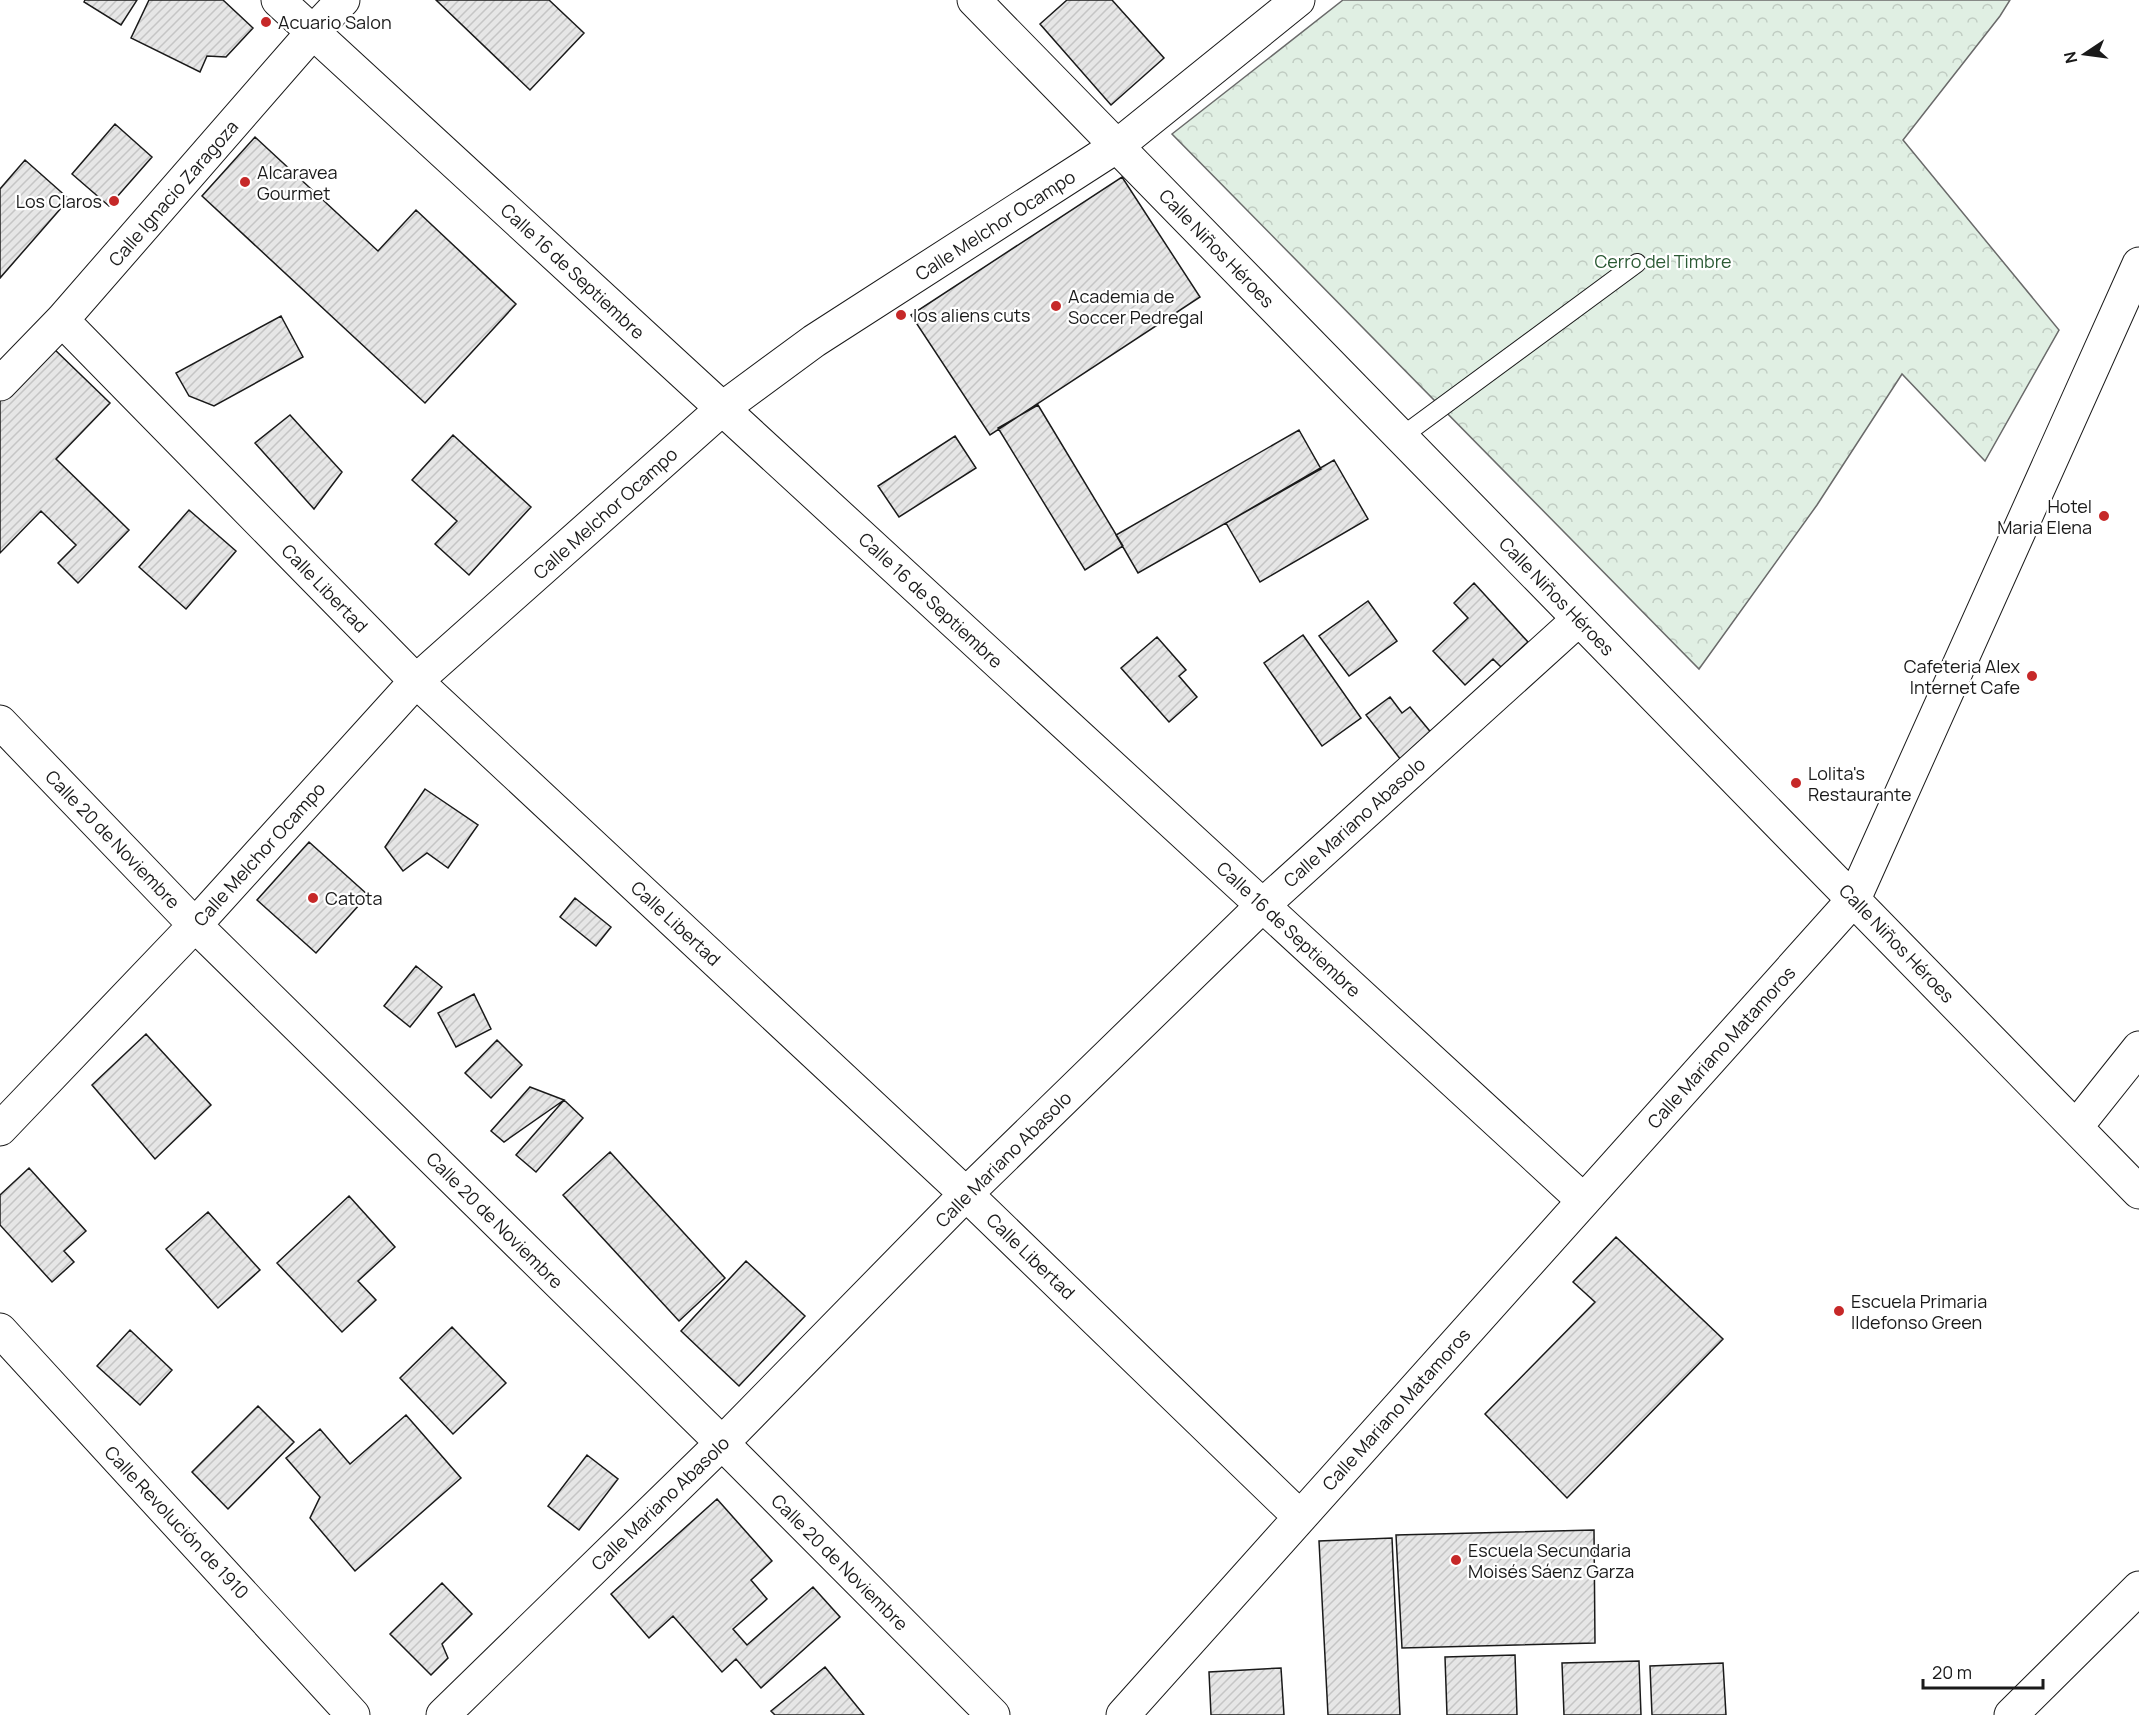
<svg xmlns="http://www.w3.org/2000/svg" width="2139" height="1715" viewBox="0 0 2139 1715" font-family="Manrope,sans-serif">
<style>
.park{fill:url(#park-crowns);stroke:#6a6a6a;stroke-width:1.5}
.building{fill:url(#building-hatch);stroke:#1a1a1a;stroke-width:1.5}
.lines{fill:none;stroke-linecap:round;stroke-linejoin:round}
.lane-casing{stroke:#1a1a1a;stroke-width:20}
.street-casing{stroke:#1a1a1a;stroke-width:35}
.secondary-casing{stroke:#1a1a1a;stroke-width:35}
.lane{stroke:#fff;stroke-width:18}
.street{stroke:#fff;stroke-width:33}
.secondary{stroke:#fff;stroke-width:33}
.poi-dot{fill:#c62828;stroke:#fff;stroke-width:2}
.labels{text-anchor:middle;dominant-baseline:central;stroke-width:4.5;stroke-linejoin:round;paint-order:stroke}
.poi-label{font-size:18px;fill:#1a1a1a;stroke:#fff;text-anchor:start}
.street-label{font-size:18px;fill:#1a1a1a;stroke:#fff}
.park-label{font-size:18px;fill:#2b5a34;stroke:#fff}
</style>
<defs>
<pattern id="park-crowns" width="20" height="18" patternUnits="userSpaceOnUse" patternTransform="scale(1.5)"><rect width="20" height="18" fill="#e0efe3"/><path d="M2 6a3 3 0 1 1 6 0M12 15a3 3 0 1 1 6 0" fill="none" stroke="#c0ccc2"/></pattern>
<pattern id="building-hatch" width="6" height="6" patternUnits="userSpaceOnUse" patternTransform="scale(1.5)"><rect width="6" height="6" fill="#e6e6e6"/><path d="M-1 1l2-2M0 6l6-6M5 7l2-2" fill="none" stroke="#c5c5c5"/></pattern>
</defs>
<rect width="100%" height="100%" fill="#fff"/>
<path class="park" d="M1343 0H2010L2000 16 1903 140 2059 330 1985 461 1902 374 1817 505 1699 669 1172 134Z"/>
<path class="building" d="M85 0H137L121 25 84 2Z
M149 0H223L253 28 226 57 207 56 200 72 131 38Z
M436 0H549L584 33 530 90Z
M1067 0H1112L1164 58 1111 105 1040 24Z
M115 124 152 157 109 206 72 174Z
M255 137 378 251 416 210 516 304 425 403 202 196Z
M25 160 69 199 0 278V189Z
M1122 177 1200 297 990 435 911 315Z
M281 316 303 357 214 406 189 396 176 373Z
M52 347 110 403 56 459 129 530 78 583 58 563 76 545 41 511 0 553V401Z
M1038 405 1123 546 1085 570 998 428Z
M290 415 342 472 314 509 255 443Z
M1299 430 1321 469 1138 573 1116 535Z
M453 435 531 507 469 575 435 544 457 521 412 480Z
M955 436 976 468 899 517 878 486Z
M1334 460 1368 519 1260 582 1226 523Z
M189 510 236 551 186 609 139 567Z
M1474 583 1528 642 1501 667 1493 659 1465 685 1433 651 1468 618 1454 603Z
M1368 601 1397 641 1349 676 1319 636Z
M1303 635 1361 718 1322 746 1264 663Z
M1157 637 1186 670 1179 676 1197 697 1169 722 1121 668Z
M1390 697 1402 713 1410 707 1433 735 1401 760 1366 715Z
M425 789 478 825 448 868 427 853 403 871 385 847Z
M309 842 368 895 316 953 257 900Z
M575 898 611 927 596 946 560 917Z
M416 966 442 987 410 1027 384 1006Z
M474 994 491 1029 456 1047 438 1013Z
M146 1034 211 1105 155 1159 92 1085Z
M497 1040 522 1065 491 1098 465 1073Z
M530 1087 564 1100 504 1142 491 1131Z
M564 1100 583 1118 536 1172 516 1155Z
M610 1152 725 1278 679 1321 563 1195Z
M29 1168 86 1231 64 1251 74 1262 52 1282 0 1225V1195Z
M349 1196 395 1247 358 1281 376 1300 342 1332 277 1263Z
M208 1212 260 1270 218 1308 166 1249Z
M1616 1237 1723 1339 1567 1498 1485 1414 1595 1302 1573 1282Z
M746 1261 805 1316 739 1386 681 1331Z
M452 1327 506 1383 453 1434 400 1378Z
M130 1330 172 1370 140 1405 97 1366Z
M258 1406 294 1442 228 1509 192 1472Z
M406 1415 461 1478 355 1571 310 1518 320 1497 286 1458 320 1429 350 1464Z
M587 1455 618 1479 579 1530 548 1506Z
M717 1499 772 1561 751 1580 767 1599 733 1629 747 1645 813 1587 840 1617 761 1688 736 1659 722 1672 673 1616 649 1638 611 1594Z
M1594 1530 1595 1643 1402 1648 1396 1535Z
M1392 1538 1400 1715H1328L1319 1541Z
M442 1583 472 1614 442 1644 448 1658 431 1675 390 1634Z
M1515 1655 1517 1715H1447L1445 1657Z
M1639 1661 1641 1715H1564L1562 1663Z
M1723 1663 1726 1715H1652L1650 1666Z
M825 1667 864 1715H775L771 1711Z
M1281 1668 1284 1715H1211L1209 1672Z"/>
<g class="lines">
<defs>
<path id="lane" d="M1401 437 1637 263"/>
<path id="street" d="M278 0 1583 1200
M974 0 2139 1192
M62 320 416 681 966 1194 1300 1517
M0 384 62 320 313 32 343 0
M0 722 195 925 722 1443 993 1715
M2076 1127 2139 1048
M0 1129 195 925 416 681 723 408 814 341 1117 146 1298 0
M0 1330 353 1715
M443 1715 722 1443 966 1194 1263 905 1579 619
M1123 1715 1854 899 2139 264"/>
<path id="secondary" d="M2011 1715 2139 1588"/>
</defs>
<use href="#lane" class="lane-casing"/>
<use href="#street" class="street-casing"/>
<use href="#secondary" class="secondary-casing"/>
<use href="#lane" class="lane"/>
<use href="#street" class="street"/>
<use href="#secondary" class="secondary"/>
</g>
<g class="poi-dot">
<circle cx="266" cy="22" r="6"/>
<circle cx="245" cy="182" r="6"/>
<circle cx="114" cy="201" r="6"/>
<circle cx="1056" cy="306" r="6"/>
<circle cx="901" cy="315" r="6"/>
<circle cx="2104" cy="516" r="6"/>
<circle cx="2032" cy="676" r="6"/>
<circle cx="1796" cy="783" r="6"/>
<circle cx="313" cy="898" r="6"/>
<circle cx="1839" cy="1311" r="6"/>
<circle cx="1456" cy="1560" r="6"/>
</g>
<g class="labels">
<g class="poi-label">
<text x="278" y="22">Acuario Salon</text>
<text x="257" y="172">Alcaravea<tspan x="257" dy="21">Gourmet</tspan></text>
<text x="102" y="201" text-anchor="end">Los Claros</text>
<text x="1068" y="296">Academia de<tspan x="1068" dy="21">Soccer Pedregal</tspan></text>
<text x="913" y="315">los aliens cuts</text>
<text x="2092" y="506" text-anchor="end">Hotel<tspan x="2092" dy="21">Maria Elena</tspan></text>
<text x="2020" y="666" text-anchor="end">Cafeteria Alex<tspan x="2020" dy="21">Internet Cafe</tspan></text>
<text x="1808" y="773">Lolita's<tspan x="1808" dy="21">Restaurante</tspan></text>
<text x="325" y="898">Catota</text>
<text x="1851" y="1301">Escuela Primaria<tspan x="1851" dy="21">Ildefonso Green</tspan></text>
<text x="1468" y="1550">Escuela Secundaria<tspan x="1468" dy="21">Moisés Sáenz Garza</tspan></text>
</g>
<g class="street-label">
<text transform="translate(173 193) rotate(-49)">Calle Ignacio Zaragoza</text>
<text transform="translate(995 225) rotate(-33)">Calle Melchor Ocampo</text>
<text transform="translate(1217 248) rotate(46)">Calle Niños Héroes</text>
<text transform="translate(573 271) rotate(43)">Calle 16 de Septiembre</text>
<text transform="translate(605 513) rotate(-42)">Calle Melchor Ocampo</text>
<text transform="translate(325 588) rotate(46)">Calle Libertad</text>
<text transform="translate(1557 596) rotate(46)">Calle Niños Héroes</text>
<text transform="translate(931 600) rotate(43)">Calle 16 de Septiembre</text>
<text transform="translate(1354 822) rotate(-42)">Calle Mariano Abasolo</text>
<text transform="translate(113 839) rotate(46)">Calle 20 de Noviembre</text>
<text transform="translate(259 854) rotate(-48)">Calle Melchor Ocampo</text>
<text transform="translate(676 923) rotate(43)">Calle Libertad</text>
<text transform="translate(1289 929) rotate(43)">Calle 16 de Septiembre</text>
<text transform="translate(1897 943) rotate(46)">Calle Niños Héroes</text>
<text transform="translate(1721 1047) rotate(-48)">Calle Mariano Matamoros</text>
<text transform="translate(1003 1159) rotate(-45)">Calle Mariano Abasolo</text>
<text transform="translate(495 1220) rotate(45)">Calle 20 de Noviembre</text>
<text transform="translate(1031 1256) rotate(44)">Calle Libertad</text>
<text transform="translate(1396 1409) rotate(-48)">Calle Mariano Matamoros</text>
<text transform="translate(660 1503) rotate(-44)">Calle Mariano Abasolo</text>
<text transform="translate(177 1522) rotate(47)">Calle Revolución de 1910</text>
<text transform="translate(840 1562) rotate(45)">Calle 20 de Noviembre</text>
</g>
<g class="park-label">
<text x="1663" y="261">Cerro del Timbre</text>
</g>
</g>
<g transform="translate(2085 54) rotate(257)" stroke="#ffffff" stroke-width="4.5" paint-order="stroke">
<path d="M0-4.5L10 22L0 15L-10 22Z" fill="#1a1a1a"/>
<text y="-9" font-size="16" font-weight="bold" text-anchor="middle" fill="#1a1a1a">N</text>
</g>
<path d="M1923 1679v9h120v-9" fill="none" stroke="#1a1a1a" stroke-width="3"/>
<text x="1932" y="1679" font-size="18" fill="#1a1a1a" stroke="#ffffff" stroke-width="4.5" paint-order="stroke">20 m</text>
</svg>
